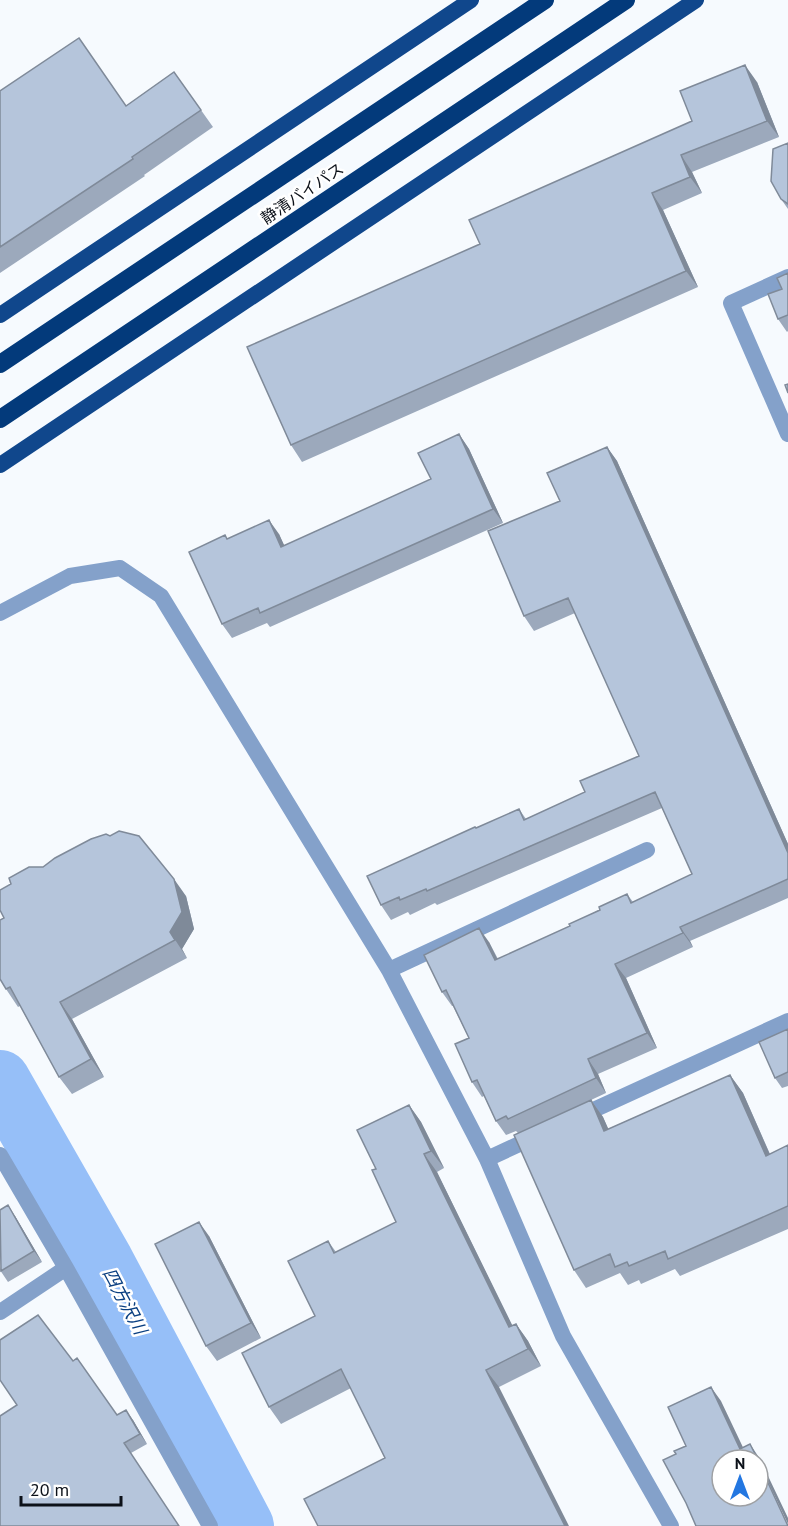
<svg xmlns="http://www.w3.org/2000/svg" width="788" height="1526" viewBox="0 0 788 1526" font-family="'PT Sans','Noto Sans JP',sans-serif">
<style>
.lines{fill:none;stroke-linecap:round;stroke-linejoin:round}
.river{stroke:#96bff8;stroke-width:60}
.minor{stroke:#84a1ca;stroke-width:16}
.trunk{stroke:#10478c;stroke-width:16}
.motorway{stroke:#033a7b;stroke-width:18}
.wall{fill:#9ca9bc}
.shaded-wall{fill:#7f8a99}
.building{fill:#b5c5db;stroke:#7f8a99;stroke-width:1.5}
.labels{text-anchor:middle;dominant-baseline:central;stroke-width:5;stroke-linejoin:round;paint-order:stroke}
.street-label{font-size:16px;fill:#0c1119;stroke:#fff}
.water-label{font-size:18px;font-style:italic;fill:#0a3f81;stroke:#fff}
</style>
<rect width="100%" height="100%" fill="#f6fafe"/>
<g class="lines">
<path class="river" d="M0 1080 104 1262 244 1526"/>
<path class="minor" d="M788 277 731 303 788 434
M0 613 70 576 120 568 161 596 389 970 487 1159 563 1336 671 1526
M389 970 647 850
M576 1118 788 1021
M0 1155 66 1268 210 1526
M487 1159 539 1135
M0 1312 66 1268"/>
<path class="trunk" d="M0 315 471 0
M0 465 696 0"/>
<path class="motorway" d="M0 364 545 0
M0 419 626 0"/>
</g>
<path class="wall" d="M174 72 213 127 144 175 145 176 0 273V91L126 106Z
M757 82 779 137 692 172 702 193 663 210 698 287 302 462 291 445 480 244 692 121Z
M788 143V209L781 199Z
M788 273V331L787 332 778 319 782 289Z
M459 434 469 449 503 523 270 627 267 623 232 638 222 624 228 539 279 534 284 546 431 479Z
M607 447 617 461 788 844V898L690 941 693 947 626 978 657 1048 598 1074 606 1093 591 1100 603 1117 608 1129 730 1075 743 1093 770 1154 788 1145V1229L680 1276 675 1269 641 1284 639 1280 628 1285 620 1273 586 1288 574 1270 518 1133 516 1131 506 1135 496 1121 484 1096 482 1097 472 1082 469 1038 453 1006H452L442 992 489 942 498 959 570 926 627 894 633 902 692 874 662 808 437 905 435 903 410 915 408 912 391 920 381 905 476 828 519 809 526 819 585 792 639 756 575 613 534 631 524 616 560 501Z
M43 867 186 896 194 929 182 949 187 958 72 1019 104 1077 72 1094 59 1077 20 1006 18 1007 6 989 4 918Z
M788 1029V1086L782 1088 775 1078Z
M409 1105 421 1122 444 1168 437 1172 512 1326 516 1324 528 1341 541 1366 499 1387 385 1458 351 1388 281 1424 269 1407 315 1316 328 1241 336 1252 396 1222Z
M15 1216 42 1262 8 1282 0 1270Z
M209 1236 261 1338 217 1361 206 1346Z
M73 1361 117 1415 133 1420 147 1444 131 1453 17 1405Z"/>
<path class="shaded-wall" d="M745 65 757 82 779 137 767 121Z
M681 155 692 172 702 193 690 177Z
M652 193 663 210 698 287 686 271Z
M459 434 469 449 503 523 493 509Z
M607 447 617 461 788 844V853Z
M269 520 279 534 292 562 281 547Z
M174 879 186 896 194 929 182 949 187 958 170 932Z
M680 927 690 941 693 947 683 933Z
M479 928 489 942 505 975 495 960Z
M615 964 626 978 657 1048 647 1033Z
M60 1002 72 1019 104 1077 91 1059Z
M588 1059 598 1074 606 1093 596 1078Z
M730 1075 743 1093 778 1173 766 1156Z
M591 1100 603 1117 617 1148 604 1131Z
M409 1105 421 1122 444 1168 431 1151Z
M424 1154 437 1172 522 1345 509 1327Z
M8 1205 15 1216 42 1262 34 1251Z
M199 1222 209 1236 261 1338 251 1323Z
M516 1324 528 1341 541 1366 528 1349Z
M486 1370 499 1387 569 1526H565Z
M711 1387 721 1401 749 1460 740 1449Z
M126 1410 133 1420 147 1444 140 1434Z
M750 1444 760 1459 788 1518V1524Z"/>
<path class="building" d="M79 38 126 106 174 72 201 110 132 157 133 159 0 247V91Z
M745 65 767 121 681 155 690 177 652 193 686 271 291 445 247 347 480 244 469 220 692 121 680 91Z
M788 143V204L781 199 771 181 773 149Z
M788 273V315L778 319 768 294 782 289 777 278Z
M788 384V393L785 385Z
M459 434 493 509 260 613 258 608 222 624 189 552 225 535 227 539 269 520 281 547 431 479 418 453Z
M607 447 788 853V879L680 927 683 933 615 964 647 1033 588 1059 596 1078 508 1119 506 1116 496 1121 477 1080 472 1082 455 1044 469 1038 446 990 442 992 424 955 479 928 495 960 570 926 569 924 600 910 599 907 627 894 631 903 692 874 655 792 427 891 426 889 400 900 399 897 381 905 367 876 475 827 476 828 519 809 524 820 585 792 580 781 639 756 568 598 524 616 488 531 560 501 547 473Z
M119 831 139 836 174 879 182 912 170 932 175 940 60 1002 91 1059 59 1077 10 987 6 989 0 979V920L4 918 0 910V890L11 884 9 878 29 867H43L55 858 91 839 106 834 110 836Z
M788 1029V1072L775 1078 759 1042Z
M730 1075 766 1156 788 1145V1206L668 1259 665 1251 629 1266 627 1262 615 1267 610 1254 574 1270 514 1135 591 1100 604 1131Z
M409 1105 431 1151 424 1154 509 1327 516 1324 528 1349 486 1370 565 1526H318L304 1499 385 1458 341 1369 269 1407 242 1353 315 1316 288 1261 328 1241 334 1253 396 1222 372 1170 376 1169 357 1130Z
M8 1205 34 1251 1 1271 0 1210Z
M199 1222 251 1323 206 1346 155 1244Z
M38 1315 73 1361 77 1358 117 1415 126 1410 140 1434 124 1443 179 1526H0V1416L17 1405 0 1380V1340Z
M711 1387 740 1449 750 1444 758 1460H722V1496H758V1461L788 1526H696L686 1503 663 1460 676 1454 674 1451 686 1446 668 1407Z"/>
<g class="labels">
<g class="street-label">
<text transform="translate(302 193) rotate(-34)">静清バイパス</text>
</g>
<g class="water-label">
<text transform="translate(125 1301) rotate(62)">四方沢川</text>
</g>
</g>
<g transform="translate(740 1478)"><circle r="28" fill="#ffffff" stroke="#9ea0a3" stroke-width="1.5"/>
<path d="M0-4.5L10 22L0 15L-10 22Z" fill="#2377e1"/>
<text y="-9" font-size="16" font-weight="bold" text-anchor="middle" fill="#0c1119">N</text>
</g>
<path d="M21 1496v9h100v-9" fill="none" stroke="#0c1119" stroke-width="3"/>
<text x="30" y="1496" font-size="18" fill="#0c1119" stroke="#ffffff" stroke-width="4.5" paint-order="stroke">20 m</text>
</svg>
